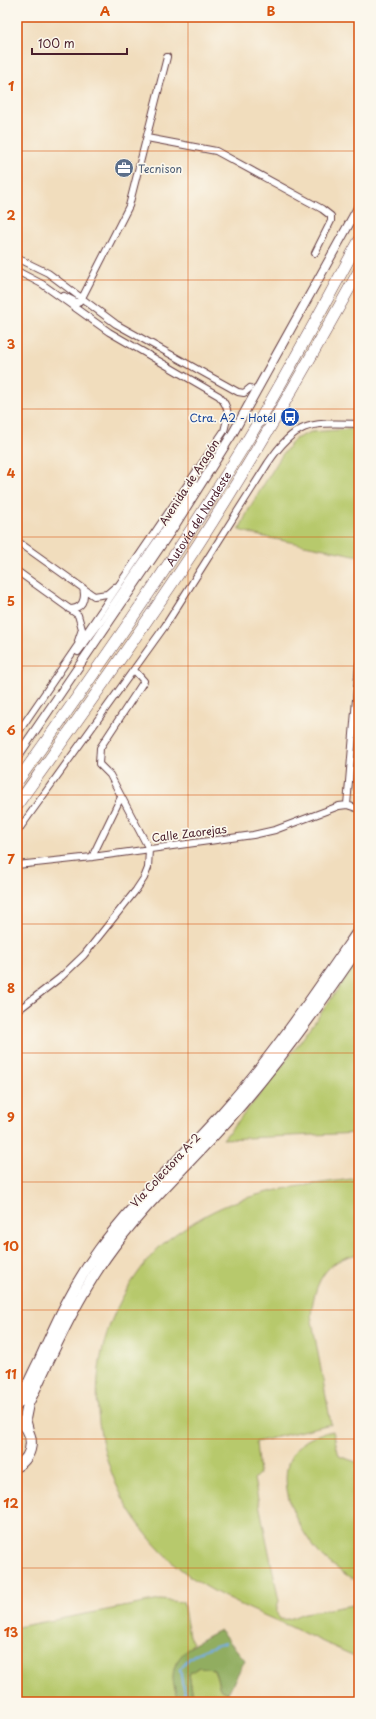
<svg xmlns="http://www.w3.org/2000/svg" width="376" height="1719" viewBox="0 0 376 1719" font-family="'Playpen Sans',sans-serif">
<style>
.green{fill:#b7c96c;stroke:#80744c}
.forest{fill:#91ad60;stroke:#6e6646}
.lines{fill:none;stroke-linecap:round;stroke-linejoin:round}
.stream{stroke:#76aee5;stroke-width:2}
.minor-casing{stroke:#633c41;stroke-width:8}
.tertiary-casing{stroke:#633c41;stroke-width:10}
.primary-casing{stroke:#633c41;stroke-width:12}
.motorway-casing{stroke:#633c41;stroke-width:12}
.minor{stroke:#fff;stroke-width:6}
.tertiary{stroke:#fff;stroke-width:8}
.primary{stroke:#fff;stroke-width:10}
.motorway{stroke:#fff;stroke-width:11}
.grid{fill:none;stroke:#d8530f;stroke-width:1;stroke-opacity:0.55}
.labels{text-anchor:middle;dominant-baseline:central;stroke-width:3.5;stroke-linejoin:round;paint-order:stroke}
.service-label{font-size:11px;fill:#4e5e75;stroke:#fbf7ec;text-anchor:start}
.transit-label{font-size:11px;fill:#164399;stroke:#fbf7ec;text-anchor:end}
.street-label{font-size:11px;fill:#4a1f2b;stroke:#fbf7ec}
.neatline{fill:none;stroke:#d8530f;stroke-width:1.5}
.grid-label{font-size:13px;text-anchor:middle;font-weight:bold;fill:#d8530f}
</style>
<rect width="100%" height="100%" fill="#fbf7ec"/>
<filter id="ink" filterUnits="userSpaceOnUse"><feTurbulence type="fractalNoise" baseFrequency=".025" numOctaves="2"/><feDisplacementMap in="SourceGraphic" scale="8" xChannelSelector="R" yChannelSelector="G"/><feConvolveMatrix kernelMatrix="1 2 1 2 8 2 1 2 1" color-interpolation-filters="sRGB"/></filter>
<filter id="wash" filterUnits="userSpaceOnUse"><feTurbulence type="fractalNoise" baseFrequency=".012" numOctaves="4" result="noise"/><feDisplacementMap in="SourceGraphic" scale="16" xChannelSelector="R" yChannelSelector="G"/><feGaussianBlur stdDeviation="0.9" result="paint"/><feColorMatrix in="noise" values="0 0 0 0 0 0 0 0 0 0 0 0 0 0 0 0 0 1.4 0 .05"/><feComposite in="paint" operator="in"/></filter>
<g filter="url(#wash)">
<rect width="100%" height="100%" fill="#f1ddbd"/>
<path class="green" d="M352 429 359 430V556L260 536 239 530 250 507 282 455 295 439 311 432Z
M359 958V1133L223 1139C272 1082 317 1021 359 958Z
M359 1178V1254C324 1260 315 1283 311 1315L331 1424 256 1442 259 1474 254 1479 279 1601C276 1608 276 1613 280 1619 291 1621 296 1615 305 1613 323 1610 341 1607 359 1604V1658C336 1648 314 1638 291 1627 250 1609 201 1590 169 1559 95 1489 73 1376 128 1288 138 1272 151 1254 165 1242 177 1232 193 1222 208 1214 254 1189 308 1185 359 1178Z
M333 1431 339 1456 359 1463V1583C345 1574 329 1564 318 1552 284 1511 262 1444 333 1431Z
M160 1600 183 1602 189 1636 193 1643 176 1663 177 1702H17V1627Z
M199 1667 214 1669 220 1689 228 1693 227 1701 229 1702H194L189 1674Z"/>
<path class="forest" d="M220 1630 245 1660 228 1693 220 1689 214 1669 199 1667 189 1674 194 1702H177C177 1695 174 1687 173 1680 171 1653 200 1640 220 1630Z"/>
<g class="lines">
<path class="stream" d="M188 1702 182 1682 180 1669C193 1651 205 1649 225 1643"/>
</g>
</g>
<g filter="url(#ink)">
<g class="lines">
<defs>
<path id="minor" d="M147 138 216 151 322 209 331 216V221L315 253
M17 258 48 273 116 324 238 392 244 393 250 388
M17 271 42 284 109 332 219 396C231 409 228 416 224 431L17 734
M64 296 78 303 82 298 129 206 167 57
M17 541 94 596 107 594 115 587
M17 571 78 615 82 629 78 641
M69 609C82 609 86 600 83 588
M78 652 103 619 196 484
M347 805 359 664
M17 832 165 626 268 463C297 420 311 423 359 424
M92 857 121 797
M17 865 92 857 253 835 275 830 339 806 347 805 359 809
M17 1011 61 977 84 955 136 890 144 878 148 868 149 849 110 775 99 764 100 748 144 681 134 670"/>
<path id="tertiary" d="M17 757 175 525 233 433 359 206"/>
<path id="primary" d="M17 1405C26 1390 32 1374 40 1359 57 1321 74 1284 99 1250 135 1200 181 1159 222 1113 272 1058 317 991 359 930
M17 1421C36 1430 35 1456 17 1466
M28 1430 25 1419 28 1404C52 1354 74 1303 106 1257 141 1207 187 1166 228 1120 276 1066 319 1006 359 947"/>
<g id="motorway">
<path id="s1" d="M17 782C102 663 187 542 262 416 296 358 327 299 359 241"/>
<path d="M17 805C79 718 141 632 199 543 256 455 308 363 359 271"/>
</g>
</defs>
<use href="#minor" class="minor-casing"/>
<use href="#tertiary" class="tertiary-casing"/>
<use href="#primary" class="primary-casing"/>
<use href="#motorway" class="motorway-casing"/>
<use href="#minor" class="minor"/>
<use href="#tertiary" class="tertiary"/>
<use href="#primary" class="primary"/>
<use href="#motorway" class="motorway"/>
</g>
</g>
<path class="grid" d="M188 17V1702M17 151H359M17 280H359M17 409H359M17 537H359M17 666H359M17 795H359M17 924H359M17 1053H359M17 1182H359M17 1310H359M17 1439H359M17 1568H359"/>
<defs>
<symbol id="office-disc" viewBox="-11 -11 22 22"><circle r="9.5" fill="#5c6f8a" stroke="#fbf7ec"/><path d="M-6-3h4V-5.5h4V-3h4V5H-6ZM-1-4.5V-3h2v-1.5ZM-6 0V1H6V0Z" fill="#fff"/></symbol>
<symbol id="bus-disc" viewBox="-11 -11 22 22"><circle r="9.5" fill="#1a4fb4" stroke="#fbf7ec"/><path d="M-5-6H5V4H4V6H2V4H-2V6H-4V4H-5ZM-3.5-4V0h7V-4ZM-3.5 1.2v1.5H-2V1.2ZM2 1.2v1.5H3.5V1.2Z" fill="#fff"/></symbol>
</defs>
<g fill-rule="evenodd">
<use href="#office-disc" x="113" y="157" width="22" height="22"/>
<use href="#bus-disc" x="279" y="406" width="22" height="22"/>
</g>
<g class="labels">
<g class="service-label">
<text x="138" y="168">Tecnison</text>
</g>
<g class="transit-label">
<text x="276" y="417">Ctra. A2 - Hotel</text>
</g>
<g class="street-label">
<text transform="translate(189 482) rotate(-57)">Avenida de Aragón</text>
<text stroke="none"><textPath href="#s1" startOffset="320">Autovía del Nordeste</textPath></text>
<text transform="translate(189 833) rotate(-7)">Calle Zaorejas</text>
<text transform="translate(165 1170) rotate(-47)">Vía Colectora A-2</text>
</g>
</g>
<rect width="376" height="1719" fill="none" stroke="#fbf7ec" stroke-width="44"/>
<path d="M32 48v6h95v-6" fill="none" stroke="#4a1f2b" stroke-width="2"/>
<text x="38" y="48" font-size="12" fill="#4a1f2b" stroke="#fbf7ec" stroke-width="3" paint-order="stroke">100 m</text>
<rect x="22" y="22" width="332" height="1675" class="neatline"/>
<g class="grid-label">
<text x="105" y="16">A</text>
<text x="271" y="16">B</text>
<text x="11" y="91">1</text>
<text x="11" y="220">2</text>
<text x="11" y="349">3</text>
<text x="11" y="478">4</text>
<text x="11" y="606">5</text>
<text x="11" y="735">6</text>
<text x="11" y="864">7</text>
<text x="11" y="993">8</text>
<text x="11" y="1122">9</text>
<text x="11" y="1251">10</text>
<text x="11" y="1379">11</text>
<text x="11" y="1508">12</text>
<text x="11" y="1637">13</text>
</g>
</svg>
